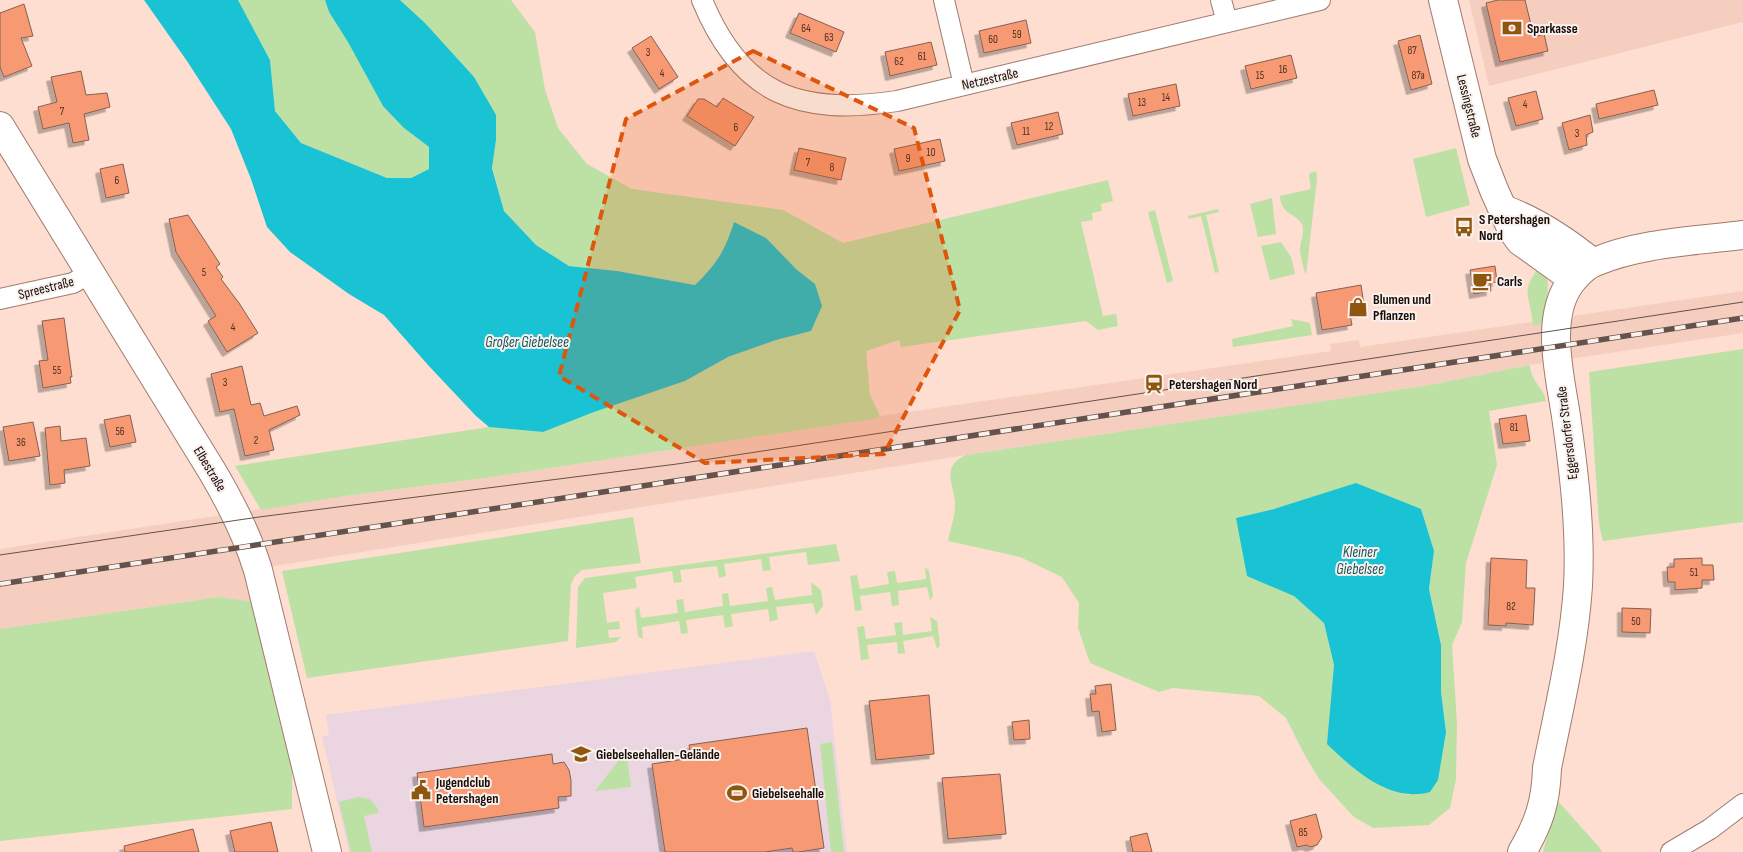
<svg xmlns="http://www.w3.org/2000/svg" width="1743" height="852" viewBox="0 0 1743 852" font-family="'Sofia Sans Condensed',sans-serif">
<style>
.built{fill:#f5cebf}
.education{fill:#ebd5e1}
.green{fill:#bde0a5;fill-rule:evenodd}
.water{fill:#19c3d4}
.building{fill:#f79973;stroke:#836053;filter:url(#shadow)}
.lines{fill:none;stroke-linecap:round;stroke-linejoin:round}
.street-casing{stroke:#9f7b6d;stroke-width:22}
.secondary-casing{stroke:#9f7b6d;stroke-width:30}
.street{stroke:#fff;stroke-width:20}
.secondary{stroke:#fff;stroke-width:28}
.tram{stroke:#65524a;stroke-width:1}
.rail-casing{stroke:#65524a;stroke-width:5.5}
.rail{stroke:#f9f1ee;stroke-width:4;stroke-dasharray:11;stroke-linecap:butt}
.marked{fill:#de550c;fill-opacity:0.2;stroke:#de550c;stroke-width:4;stroke-dasharray:10 6;stroke-linejoin:round}
.labels{text-anchor:middle;dominant-baseline:central;stroke-width:4;stroke-linejoin:round;paint-order:stroke}
.number-label{font-size:11px;fill:#502f22}
.poi-label{font-size:14px;font-weight:bold;fill:#190c07;stroke:#f9f1ee;text-anchor:start}
.street-label{font-size:14px;fill:#190c07;stroke:#f9f1ee}
.water-label{font-size:15px;font-style:italic;fill:#15535a;stroke:#f9f1ee}
</style>
<defs>
<filter id="shadow"><feDropShadow dx="-4.5" dy="4.5" stdDeviation="0" flood-color="#0004"/></filter>
</defs>
<rect width="100%" height="100%" fill="#feded1"/>
<path class="built" d="M1469 0H1743V22L1489 86Z
M1743 291V333L1530 365 1430 385 966 455 249 570 256 602 219 597 0 629V549L345 496 492 477 873 419 880 416 1331 351 1330 344 1359 340 1360 347Z"/>
<path class="education" d="M814 651 830 700 847 852H349L322 736 329 735 326 715Z"/>
<path class="green" d="M238 0H325L329 12 404 128 429 147V169L411 178H387L301 143 275 111 270 60Z
M400 0H511L535 32 545 90 558 128 587 164 632 189 783 210 843 243 1108 180 1113 201 1101 204 1102 211 1092 213 1093 220 1081 222 1103 316 1116 314 1118 326 1098 330 1086 321 901 347 899 340 866 351 870 395 880 416 873 419 492 477 345 496 261 510 235 466 489 427 543 432 594 412 685 381 728 357 776 340 810 331 815 284 735 223 727 244 710 270 695 285 617 271 569 266 536 245 504 211 492 166 496 140V115L425 23Z
M1456 148 1470 205 1426 217 1413 159Z
M1316 171 1317 179 1306 275C1303 267 1300 256 1300 247 1301 240 1306 230 1301 223 1294 212 1281 215 1280 196L1311 189 1309 176 1310 173Z
M1272 198 1276 234 1258 237 1250 204Z
M1218 209 1219 212 1206 215 1219 272 1215 273 1201 216 1189 219 1188 216Z
M1155 210 1173 281 1167 283 1148 212Z
M1281 242 1291 257 1295 274 1270 280 1261 246Z
M1541 265C1554 281 1545 305 1542 324L1533 326C1531 294 1518 293 1541 265Z
M1291 319 1310 323 1312 335 1233 347 1232 339 1293 326Z
M1743 349V522L1603 541 1599 524 1589 372Z
M1530 365C1531 383 1544 387 1546 401L1489 411 1497 465 1466 563 1462 622 1452 645 1457 723 1456 779 1450 808 1429 825 1373 828 1354 817 1319 779 1303 752 1286 718 1259 696 1173 688 1159 692 1090 663 1078 628 1079 603 1062 577 1020 557 948 541C950 530 955 517 955 506 955 484 939 468 966 455L1430 385ZM1274 509 1434 551 1429 589 1441 645V692L1446 732 1409 795C1371 784 1355 771 1328 744L1334 665 1324 623 1294 596 1236 518Z
M633 517 641 563 582 570 575 576 571 584 568 641 307 678 282 571Z
M836 544 840 561 808 565 806 552 769 557 771 570 763 571 761 559 724 564 726 576 719 578 717 566 680 570 682 582 674 583 672 571 635 577 637 588 603 593 607 623 619 621 620 629 608 630 609 638 621 637 616 642 576 648 578 587 585 578Z
M925 567 929 571 933 596 930 600 927 587 898 591 899 605 892 606 890 592 860 596 862 610 855 611 850 576 857 575 860 589 889 584 887 572 895 571 897 583 926 579Z
M811 582 821 590 823 606 816 615 813 603 776 607 778 619 770 622 768 609 731 614 733 626 725 628 723 615 686 620 688 633 681 634 679 621 642 627 643 639 638 636 635 610 639 606 641 618 678 613 676 600 683 599 685 612 723 606 722 594 728 593 730 606 768 601 766 588 772 587 775 600 812 595Z
M219 597 256 602 292 741V809L0 841V629Z
M930 617 937 621 940 645 937 649 933 636 903 641 905 653 898 654 897 642 867 645 869 659 861 660 857 627 864 626 866 639 896 635 894 623 902 622 903 635 932 631Z
M832 742 844 852H831L820 744Z
M626 751 631 787 595 791Z
M358 797 370 799 378 809V813L364 816 372 852H351L339 802Z
M1557 800 1599 847 1602 852H1543Z"/>
<path class="water" d="M144 0H238L270 60 275 111 301 143 387 178H411L429 169V147L404 128 383 106 348 42 329 12 325 0H400L425 23 474 77 496 115V140L492 168 504 211 536 245 569 266 617 271 695 285C716 265 726 249 734 222L766 238 796 269 815 284 822 306 811 331 776 340 728 357 685 381 594 412 543 432 489 427 476 416 428 365 384 315 349 294 290 252 267 227 251 179 231 129 187 61Z
M1356 483 1421 509 1434 551 1429 589 1441 645V692L1446 732 1438 780 1430 792C1390 803 1354 770 1327 744L1334 665 1324 623 1294 596 1247 576 1236 518 1274 509Z"/>
<path class="building" d="M1498 0H1525L1534 37 1544 34 1548 51 1500 62 1486 3Z
M24 4 33 36 21 38 32 66 4 77 0 67V13Z
M799 13 844 32 836 52 790 33Z
M1026 20 1031 43 984 53 979 31Z
M1420 35 1432 84 1411 90 1398 41Z
M651 36 678 77 659 89 632 48Z
M931 42 937 65 890 76 885 52Z
M1291 55 1297 78 1251 89 1245 66Z
M81 71 86 95 107 93 110 107 84 114 89 140 73 143 69 123 43 129 38 107 57 102 51 77Z
M1176 84 1180 106 1133 116 1128 94Z
M1654 90 1658 105 1599 119 1596 104Z
M1536 91 1543 119 1516 126 1508 98Z
M723 98 754 117 735 146 687 116 698 99H704L717 107Z
M1058 112 1063 134 1017 145 1011 123Z
M1590 115 1593 132 1586 135 1587 145 1569 150 1562 123Z
M940 139 945 161 899 171 894 149Z
M799 148 846 158 841 180 794 170Z
M123 164 129 193 106 198 100 169Z
M188 215 220 264 216 267 223 277 221 279 239 303 258 333 227 352 208 321 216 316 176 252 169 219Z
M1495 266 1497 282 1490 283 1491 291 1474 294 1470 270Z
M1361 285 1365 312 1350 315 1352 325 1322 330 1316 293Z
M64 318 72 377H70L71 383 43 388 39 361 48 360 42 321Z
M242 366 251 405 260 403 264 416 297 406 300 415 269 430 274 450 245 456 234 409 220 412 211 374Z
M130 415 136 442 110 447 104 420Z
M1526 415 1530 441 1503 444 1499 419Z
M33 422 40 456 9 461 3 427Z
M60 426 61 441 86 438 90 466 64 470 65 483 50 485 45 428Z
M1491 558 1527 560 1526 588H1535L1533 625 1506 623V626L1488 625Z
M1702 558V565H1713L1714 580H1702V588L1675 590V582H1668L1667 567H1674V559Z
M1622 608 1651 609 1650 633 1622 632Z
M1111 684 1116 730 1102 732 1099 711 1092 712 1090 694H1096L1095 686Z
M929 695 934 754 876 760 869 701Z
M1029 720 1030 739 1014 740 1012 722Z
M807 728 824 848 799 852H793L792 848 765 852H665L652 764 691 758 689 745Z
M552 754 553 764 564 762 569 770 571 780V796L558 797 559 808 424 827 417 773Z
M1000 774 1006 834 948 839 942 778Z
M1316 814 1322 837 1317 845 1310 847 1307 845 1297 847 1290 821Z
M271 822 278 852H235L230 831Z
M193 829 199 852H125L124 846Z
M1147 833 1152 852H1133L1130 837Z"/>
<g class="lines">
<defs>
<path id="street" d="M702 0C741 95 799 116 897 101L1320 0
M944 0 964 85
M1221 0 1227 22
M0 299 73 283 90 273
M1671 852 1710 829 1743 804"/>
<path id="secondary" d="M1443 0 1482 159 1494 190 1512 230 1520 241 1573 279
M0 126 212 471C231 503 247 534 258 570L327 852
M1503 209C1536 221 1566 241 1593 263
M1522 852C1539 823 1546 802 1547 768 1559 708 1574 647 1578 586 1581 530 1574 472 1566 416 1560 376 1544 316 1572 281 1577 275 1587 265 1595 262 1639 243 1695 241 1743 235"/>
</defs>
<use href="#street" class="street-casing"/>
<use href="#secondary" class="secondary-casing"/>
<use href="#street" class="street"/>
<use href="#secondary" class="secondary"/>
<path class="tram" d="M0 555 259 517 677 464 1743 302"/>
<defs>
<path id="rail" d="M0 584 1743 318"/>
</defs>
<use href="#rail" class="rail-casing"/>
<use href="#rail" class="rail"/>
</g>
<path class="marked" d="M753 51 914 128 960 310 884 454 705 463 559 376 626 119Z"/>
<defs>
<symbol id="bank-bare" viewBox="-9 -9 18 18"><path d="M-6-4H6V4H-6ZM0-2.3a2.3 2.3 0 1 0 0 4.6a2.3 2.3 0 1 0 0-4.6Z" fill="#8f5610" stroke="#f9f1ee" stroke-width="2.5" paint-order="stroke"/></symbol>
<symbol id="bus-bare" viewBox="-9 -9 18 18"><path d="M-5-6H5V4H4V6H2V4H-2V6H-4V4H-5ZM-3.5-4V0h7V-4ZM-3.5 1.2v1.5H-2V1.2ZM2 1.2v1.5H3.5V1.2Z" fill="#8f5610" stroke="#f9f1ee" stroke-width="2.5" paint-order="stroke"/></symbol>
<symbol id="cafe-bare" viewBox="-9 -9 18 18"><path d="M-5.5-4.5H6V0H3Q3 3.5 0 3.5H-2.5Q-5.5 3.5-5.5 0ZM3-3.2v2h1.7v-2ZM-6 4.5H4V6H-6Z" fill="#8f5610" stroke="#f9f1ee" stroke-width="2.5" paint-order="stroke"/></symbol>
<symbol id="shop-bare" viewBox="-9 -9 18 18"><path d="M-5-2.5h2.3a2.7 3.5 0 0 1 5.4 0H5L5.5 6h-11ZM-1.5-2.5h3a1.5 2.3 0 0 0-3 0Z" fill="#8f5610" stroke="#f9f1ee" stroke-width="2.5" paint-order="stroke"/></symbol>
<symbol id="station-bare" viewBox="-9 -9 18 18"><path d="M-3-6H3Q5-6 5-4V2Q5 4 3 4L4.5 6H3L1.5 4h-3L-3 6H-4.5L-3 4Q-5 4-5 2V-4Q-5-6-3-6ZM-3.5-4v3h7v-3ZM-3.5 1v1.5H-2V1ZM2 1v1.5H3.5V1Z" fill="#8f5610" stroke="#f9f1ee" stroke-width="2.5" paint-order="stroke"/></symbol>
<symbol id="school-bare" viewBox="-9 -9 18 18"><path d="M0-5L7-2L0 1L-7-2ZM-4 1L0 2.5L4 1V4Q0 6-4 4Z" fill="#8f5610" stroke="#f9f1ee" stroke-width="2.5" paint-order="stroke"/></symbol>
<symbol id="civic-bare" viewBox="-9 -9 18 18"><path d="M-.6-6.5H3V-4.5H.6V-3L4-1V1h2V6H-6V1h2V-1L-.6-3ZM-1.2 2.5V6h2.4V2.5Z" fill="#8f5610" stroke="#f9f1ee" stroke-width="2.5" paint-order="stroke"/></symbol>
<symbol id="stadium-bare" viewBox="-9 -9 18 18"><path d="M0-5a6.5 5 0 1 0 0 10a6.5 5 0 1 0 0-10ZM-3.5-1.8h7v3.6h-7Z" fill="#8f5610" stroke="#f9f1ee" stroke-width="2.5" paint-order="stroke"/></symbol>
</defs>
<g fill-rule="evenodd">
<use href="#bank-bare" x="1498" y="14" width="28" height="28"/>
<use href="#bus-bare" x="1450" y="213" width="28" height="28"/>
<use href="#cafe-bare" x="1468" y="267" width="28" height="28"/>
<use href="#shop-bare" x="1344" y="293" width="28" height="28"/>
<use href="#station-bare" x="1140" y="370" width="28" height="28"/>
<use href="#school-bare" x="567" y="740" width="28" height="28"/>
<use href="#civic-bare" x="407" y="776" width="28" height="28"/>
<use href="#stadium-bare" x="723" y="779" width="28" height="28"/>
</g>
<g class="labels">
<g class="number-label">
<text x="806" y="28">64</text>
<text x="1017" y="34">59</text>
<text x="829" y="37">63</text>
<text x="993" y="39">60</text>
<text x="1412" y="50">87</text>
<text x="648" y="52">3</text>
<text x="922" y="56">61</text>
<text x="899" y="61">62</text>
<text x="1283" y="69">16</text>
<text x="662" y="73">4</text>
<text x="1260" y="75">15</text>
<text x="1418" y="75">87a</text>
<text x="1166" y="97">14</text>
<text x="1142" y="102">13</text>
<text x="1525" y="104">4</text>
<text x="62" y="111">7</text>
<text x="1049" y="126">12</text>
<text x="736" y="127">6</text>
<text x="1026" y="131">11</text>
<text x="1577" y="133">3</text>
<text x="931" y="152">10</text>
<text x="908" y="158">9</text>
<text x="808" y="162">7</text>
<text x="832" y="167">8</text>
<text x="117" y="180">6</text>
<text x="204" y="272">5</text>
<text x="233" y="327">4</text>
<text x="57" y="370">55</text>
<text x="225" y="382">3</text>
<text x="1514" y="427">81</text>
<text x="120" y="431">56</text>
<text x="256" y="440">2</text>
<text x="21" y="442">36</text>
<text x="1694" y="572">51</text>
<text x="1511" y="606">82</text>
<text x="1636" y="621">50</text>
<text x="1303" y="832">85</text>
</g>
<g class="poi-label">
<text x="1527" y="28">Sparkasse</text>
<text x="1479" y="219">S Petershagen<tspan x="1479" dy="16">Nord</tspan></text>
<text x="1497" y="281">Carls</text>
<text x="1373" y="299">Blumen und<tspan x="1373" dy="16">Pflanzen</tspan></text>
<text x="1169" y="384">Petershagen Nord</text>
<text x="596" y="754">Giebelseehallen-Gelände</text>
<text x="436" y="782">Jugendclub<tspan x="436" dy="16">Petershagen</tspan></text>
<text x="752" y="793">Giebelseehalle</text>
</g>
<g class="street-label">
<text transform="translate(990 79) rotate(-13)">Netzestraße</text>
<text transform="translate(1469 106) rotate(76)">Lessingstraße</text>
<text transform="translate(46 288) rotate(-14)">Spreestraße</text>
<text transform="translate(1567 433) rotate(-97)">Eggersdorfer Straße</text>
<text transform="translate(210 469) rotate(59)">Elbestraße</text>
</g>
<g class="water-label">
<text x="527" y="342">Großer Giebelsee</text>
<text x="1360" y="552">Kleiner<tspan x="1360" dy="17">Giebelsee</tspan></text>
</g>
</g>
</svg>
